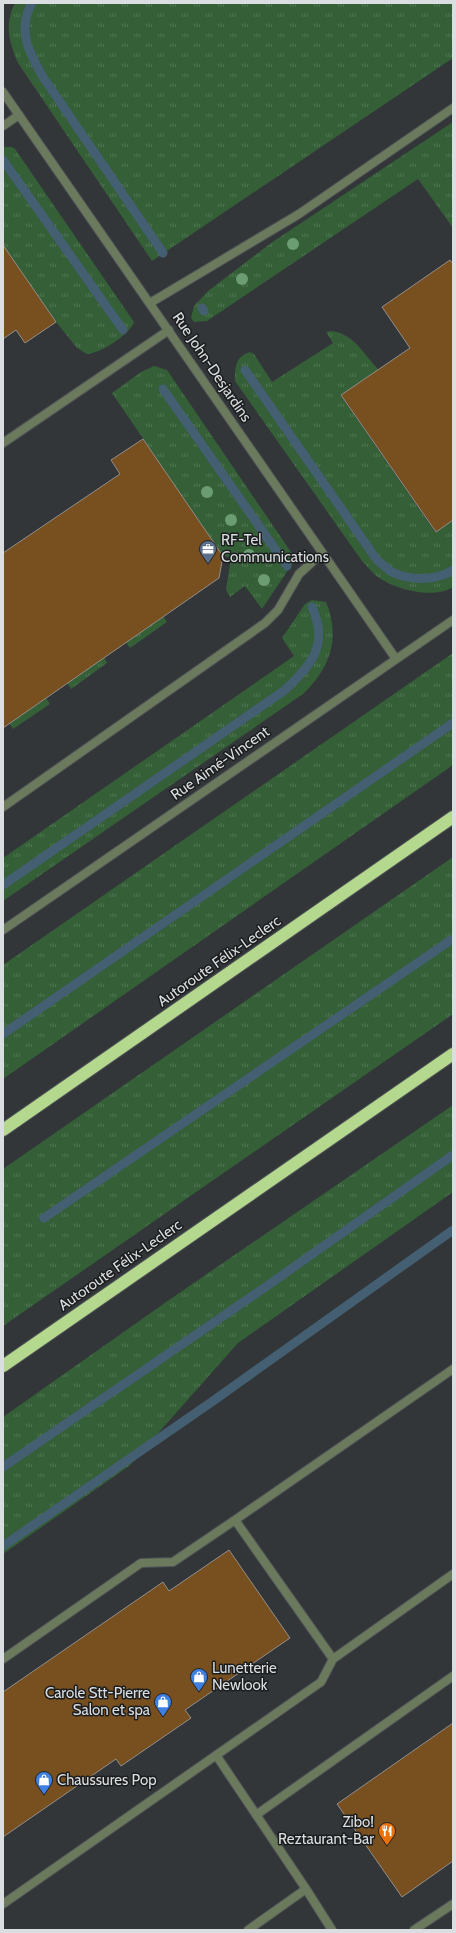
<svg xmlns="http://www.w3.org/2000/svg" width="456" height="1933" viewBox="0 0 456 1933" font-family="Cabin,sans-serif">
<style>
.grass{fill:url(#grass-tufts)}
.lines{fill:none;stroke-linecap:round;stroke-linejoin:round}
.stream{stroke:#445f71;stroke-width:9}
.building{fill:#784f1f;stroke:#938e8a}
.lane-casing{stroke:#505457;stroke-width:10}
.street-casing{stroke:#505457;stroke-width:10}
.highway-casing{stroke:#505457;stroke-width:14}
.lane{stroke:#6b7a5c;stroke-width:8}
.street{stroke:#6b7a5c;stroke-width:8}
.highway{stroke:#b4d88e;stroke-width:12}
.tree{fill:#6c9c72}
.labels{text-anchor:middle;dominant-baseline:central;stroke-width:3;stroke-linejoin:round;paint-order:stroke}
.street-label{font-size:15px;fill:#dbdee0;stroke:#1b1d1e}
.poi-label{font-size:15px;fill:#dbdee0;stroke:#1b1d1e;text-anchor:start}
</style>
<defs>
<pattern id="grass-tufts" width="24" height="20" patternUnits="userSpaceOnUse"><rect width="24" height="20" fill="#345f37"/><path d="M3 7l-1-3M5 7V3M7 7l1-3M15 17l-1-3M17 17v-4M19 17l1-3" fill="none" stroke="#517654"/></pattern>
</defs>
<rect width="100%" height="100%" fill="#323639"/>
<path class="grass" d="M15 3H453V58L152 261 18 63C9 43 4 23 15 3Z
M453 122V228L418 179 207 321 194 322 191 318 194 306 208 291 271 243Z
M3 147H12L15 149 134 322C130 334 100 354 87 354L77 348 56 322 3 245Z
M331 331C355 334 362 353 379 370L341 396 435 532 453 520V587C432 600 393 589 375 575 371 571 367 566 362 561L235 381C235 367 235 357 250 352L254 354 272 382 333 343 326 332Z
M154 366 167 370 293 555 292 564 262 609 245 586 230 597 226 590 231 557 223 556 112 393 141 372Z
M312 600 326 602C341 638 330 668 303 694L3 901V858L294 656 282 638 305 604Z
M163 616 167 622 130 648 126 642Z
M453 653V765L3 1079V965Z
M104 657 107 663 71 689 67 683Z
M46 698 50 704 13 729 9 723Z
M453 857V1014L3 1326V1169Z
M453 1105V1192L238 1343 129 1466 3 1554V1417L169 1300Z"/>
<g class="lines">
<path class="stream" d="M32 3C16 30 30 54 43 77L163 253
M3 160 123 330
M202 308 204 311
M245 370 377 560C382 564 387 569 392 572 410 581 436 581 453 570
M163 389 287 566
M3 885 285 690C312 664 329 645 312 607
M3 1034 453 723
M44 1218 451 940
M3 1467 264 1288 453 1155
M3 1546 213 1401 453 1230"/>
</g>
<path class="building" d="M3 245 56 322 25 343 16 330 3 339Z
M450 260 453 264V520L436 532 341 395 410 348 382 307Z
M143 439 223 556 219 578 3 728V553L120 474 111 460Z
M229 1550 290 1638 185 1710 191 1718 121 1766 116 1759 3 1837V1692L163 1582 169 1591Z
M453 1723V1861L402 1897 337 1804Z"/>
<g class="lines">
<defs>
<path id="lane" d="M3 126 19 115
M150 303 299 214 453 108
M3 443 169 330
M3 807 265 623 278 610 299 574 322 553
M3 1659 141 1563 173 1562 235 1520
M333 1659 235 1520 453 1369
M216 1755 306 1889 248 1930
M256 1815 453 1676
M306 1889 332 1930
M3 1904 321 1682 333 1659 453 1574
M414 1930 453 1904"/>
<path id="street" d="M3 92 396 659
M3 930 453 620"/>
<path id="highway" d="M3 1130 453 817
M3 1366 453 1054"/>
</defs>
<use href="#lane" class="lane-casing"/>
<use href="#street" class="street-casing"/>
<use href="#highway" class="highway-casing"/>
<use href="#lane" class="lane"/>
<use href="#street" class="street"/>
<use href="#highway" class="highway"/>
</g>
<g class="tree">
<circle cx="293" cy="244" r="6"/>
<circle cx="242" cy="279" r="6"/>
<circle cx="207" cy="492" r="6"/>
<circle cx="231" cy="520" r="6"/>
<circle cx="249" cy="555" r="6"/>
<circle cx="264" cy="580" r="6"/>
</g>
<defs>
<symbol id="office-pin" viewBox="-11 -11 22 30"><path d="M0 17L-7.5 6A9.5 9.5 0 1 1 7.5 6Z" fill="#5c6f8a" stroke="#1b1d1e"/><path d="M-6-3h4V-5.5h4V-3h4V5H-6ZM-1-4.5V-3h2v-1.5ZM-6 0V1H6V0Z" fill="#fff"/></symbol>
<symbol id="shop-pin" viewBox="-11 -11 22 30"><path d="M0 17L-7.5 6A9.5 9.5 0 1 1 7.5 6Z" fill="#3f7fe0" stroke="#1b1d1e"/><path d="M-5-2.5h2.3a2.7 3.5 0 0 1 5.4 0H5L5.5 6h-11ZM-1.5-2.5h3a1.5 2.3 0 0 0-3 0Z" fill="#fff"/></symbol>
<symbol id="restaurant-pin" viewBox="-11 -11 22 30"><path d="M0 17L-7.5 6A9.5 9.5 0 1 1 7.5 6Z" fill="#e8710a" stroke="#1b1d1e"/><path d="M-5-6h1v4h1v-4h1v4h1v-4h1v5L-1.5 .5V6h-2V.5L-5-1ZM5-6V6H3V1.5H1.5Q1.5-4 5-6Z" fill="#fff"/></symbol>
</defs>
<g fill-rule="evenodd">
<use href="#office-pin" x="198" y="539" width="20" height="27"/>
<use href="#shop-pin" x="189" y="1667" width="20" height="27"/>
<use href="#shop-pin" x="153" y="1692" width="20" height="27"/>
<use href="#shop-pin" x="34" y="1770" width="20" height="27"/>
<use href="#restaurant-pin" x="377" y="1821" width="20" height="27"/>
</g>
<g class="labels">
<g class="street-label">
<text transform="translate(212 367) rotate(56)">Rue John-Desjardins</text>
<text transform="translate(220 763) rotate(-35)">Rue Aimé-Vincent</text>
<text transform="translate(219 961) rotate(-35)">Autoroute Félix-Leclerc</text>
<text transform="translate(120 1265) rotate(-35)">Autoroute Félix-Leclerc</text>
</g>
<g class="poi-label">
<text x="221" y="540">RF-Tel<tspan x="221" dy="17">Communications</tspan></text>
<text x="212" y="1668">Lunetterie<tspan x="212" dy="17">Newlook</tspan></text>
<text x="150" y="1693" text-anchor="end">Carole Stt-Pierre<tspan x="150" dy="17">Salon et spa</tspan></text>
<text x="57" y="1780">Chaussures Pop</text>
<text x="374" y="1822" text-anchor="end">Zibo!<tspan x="374" dy="17">Reztaurant-Bar</tspan></text>
</g>
</g>
<rect width="456" height="1933" fill="none" stroke="#dbdee0" stroke-width="8"/>
</svg>
